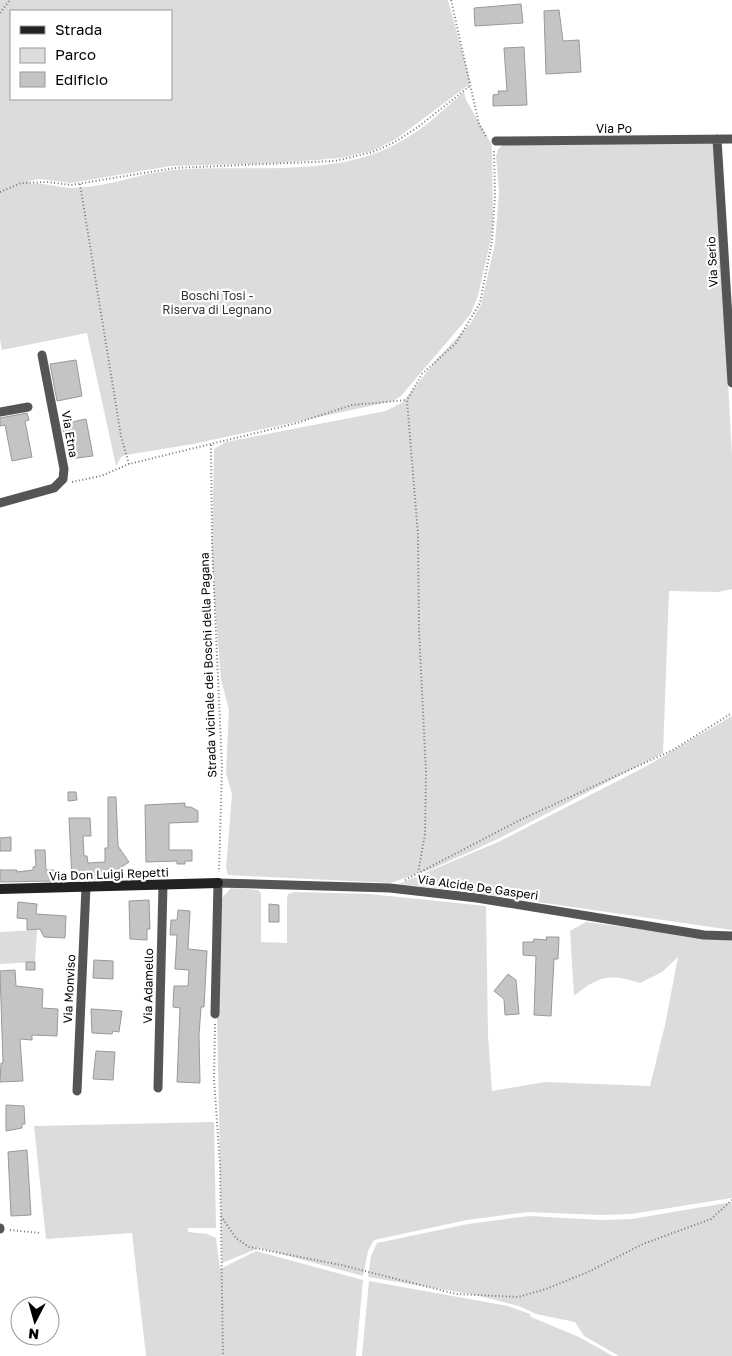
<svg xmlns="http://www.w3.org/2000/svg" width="732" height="1356" viewBox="0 0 732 1356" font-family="'Golos Text',sans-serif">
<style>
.green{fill:#dcdcdc;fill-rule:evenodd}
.building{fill:#c4c4c4;stroke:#999}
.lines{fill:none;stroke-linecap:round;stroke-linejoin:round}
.path{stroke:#777;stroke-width:2;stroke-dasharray:1 2.5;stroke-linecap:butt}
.street{stroke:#555;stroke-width:9}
.secondary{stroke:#222;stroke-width:10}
.labels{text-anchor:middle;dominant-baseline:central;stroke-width:4.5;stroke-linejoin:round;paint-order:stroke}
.street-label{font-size:12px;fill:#000;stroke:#fff}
.park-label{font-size:12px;fill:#333;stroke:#fff}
</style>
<rect width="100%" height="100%" fill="#fff"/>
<path class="green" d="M0 0H448L471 83 396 139 372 151 340 158 279 163 171 166 71 183 39 179 29 181 30 184C45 182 58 188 72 188 106 188 140 173 173 170 246 164 333 179 398 143 423 130 443 110 464 92L466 100 492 145 493 222 491 239 478 296 470 315 401 396 393 401 193 444 126 455 121 457 116 466 87 333 2 350 0 339ZM171 11V99H11V11Z
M712 143 715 144 732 455V589L718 592 669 591 663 753 500 838 432 869 390 883 228 875 226 868 232 794 226 773 229 710 221 679 214 593 212 549 214 449 226 442 386 411 403 402 438 358 470 324 481 305 495 243 499 192 496 156 498 149 503 145Z
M732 716V930L462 891 399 884 498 842 643 768Z
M231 888 258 890 261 893V942L287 943V898L288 894 295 892 370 894 486 906 488 1035 492 1091 545 1082 650 1086 665 1025 678 957 662 972 640 983C610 973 598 976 574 996L570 931 586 922 732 941V1198L631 1214 601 1215 528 1212 467 1220 374 1240 368 1251 363 1276 259 1248 222 1263 217 1016 222 898Z
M37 930 35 962 0 964V932Z
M214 1122 216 1228H188V1232L207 1234 216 1238 220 1269 256 1251 363 1280 356 1356H146L132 1233 46 1239 34 1126Z
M732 1202V1356H619L584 1336 575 1322 536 1314 519 1306 476 1295 368 1277 371 1256 377 1243 468 1224 529 1216 601 1220 632 1219Z
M369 1281 508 1306 530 1314 531 1317 579 1337 613 1356H362Z"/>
<path class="building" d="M521 4 523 23 475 26 474 8Z
M559 10 563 41 579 40 581 72 546 74 544 11Z
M524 47 527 105 493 106V95L499 94 498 91H507L504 48Z
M76 360 82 396 57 401 50 364Z
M27 413 29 420 25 421 32 457 12 461 5 425 0 426V418Z
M86 419 93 456 69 459 62 424Z
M68 792H76L77 800 68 801Z
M108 797H116L118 846 129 862 117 870V879L72 880 69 818H90L91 836H83L84 856H87L88 863 105 862V848H108Z
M185 803V807H191L198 811V822L169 823V850H192V861H185V864H177V861L146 862 145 805Z
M11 837V851H0V838Z
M35 850H45L46 870H54V881L0 882V870H17V872L33 870V867L36 866Z
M149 900 150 929H147V940L130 939 129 901Z
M18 902 37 904 36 914 66 916 65 938 44 937 40 929 27 930V919L17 918Z
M269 904 279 905V922H269Z
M178 910 190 911 188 949 207 951 204 1007H201L199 1035 200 1083 177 1082 180 1008 173 1007 174 986H188L189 970 175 969 177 935H170L171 920H177Z
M546 937H559L558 959H554L551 1016 534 1015 536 956 523 955V942H533L534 939 547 940Z
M94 960 113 961V979L93 978Z
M26 962H35V970H26Z
M15 970 16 986 43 989 42 1008 58 1009 57 1036 32 1035V1040L20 1039 23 1081 0 1082 1 1063H3L0 971Z
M508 974 516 980 519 1014 505 1015 504 999 494 991Z
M91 1009 122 1011 119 1032 113 1031 112 1034 92 1033Z
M96 1051 115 1052 113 1080 93 1079Z
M6 1105 24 1106 25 1124H22V1128L6 1131Z
M27 1150 31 1215 11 1216 8 1152Z"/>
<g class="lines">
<path class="path" d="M451 0 479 124 487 138
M0 13 10 0
M80 184 121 436 129 464 297 423 352 405 407 400
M0 192 21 183 48 182 71 185 174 168 335 161 373 152 395 142 418 127 471 85
M211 445 212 544 222 767 219 872
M72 482 101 476 129 464
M418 873 425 834 426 772 419 630 418 535 407 400 422 374 456 343 480 303 492 241 495 196 494 150
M405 880 520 820 673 750 732 713
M215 1024 214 1079 220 1165 223 1356
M221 1216 236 1238 249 1247 341 1265 456 1294 518 1297 546 1289 588 1272 643 1244 711 1219 732 1200
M10 1230 40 1233"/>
<path class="street" d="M717 139 732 383
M496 141 732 139
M0 412 28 407
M0 503 54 488 63 479 64 469 42 355
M215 1014 218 883 390 888 477 898 704 935 732 936
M158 1088 163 885
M77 1091 86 887
M0 1228V1229"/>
<path class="secondary" d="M0 889 218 883"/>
</g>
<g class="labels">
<g class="street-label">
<text x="614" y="128">Via Po</text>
<text transform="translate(712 262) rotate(-93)">Via Serio</text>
<text transform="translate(70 434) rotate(80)">Via Etna</text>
<text transform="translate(208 665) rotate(-92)">Strada vicinale dei Boschi della Pagana</text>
<text transform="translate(109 874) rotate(-2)">Via Don Luigi Repetti</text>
<text transform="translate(478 887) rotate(8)">Via Alcide De Gasperi</text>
<text transform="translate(148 986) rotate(-89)">Via Adamello</text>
<text transform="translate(69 989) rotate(-87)">Via Monviso</text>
</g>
<g class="park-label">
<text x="217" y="295">Boschi Tosi -<tspan x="217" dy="14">Riserva di Legnano</tspan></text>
</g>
</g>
<rect x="10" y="10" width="162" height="90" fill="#ffffff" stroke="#999999"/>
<rect x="20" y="26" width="25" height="8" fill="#222222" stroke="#999999"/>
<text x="55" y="35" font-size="15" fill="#000000">Strada</text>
<rect x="20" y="48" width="25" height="15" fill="#dcdcdc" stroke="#999999"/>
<text x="55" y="60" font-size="15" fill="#000000">Parco</text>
<rect x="20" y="72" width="25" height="15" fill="#c4c4c4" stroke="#999999"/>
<text x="55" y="85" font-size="15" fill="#000000">Edificio</text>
<g transform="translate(35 1321) rotate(186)"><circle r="24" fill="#ffffff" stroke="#999999"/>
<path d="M0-4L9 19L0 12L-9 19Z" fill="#000000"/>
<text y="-8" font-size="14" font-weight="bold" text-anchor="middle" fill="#000000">N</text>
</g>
</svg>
